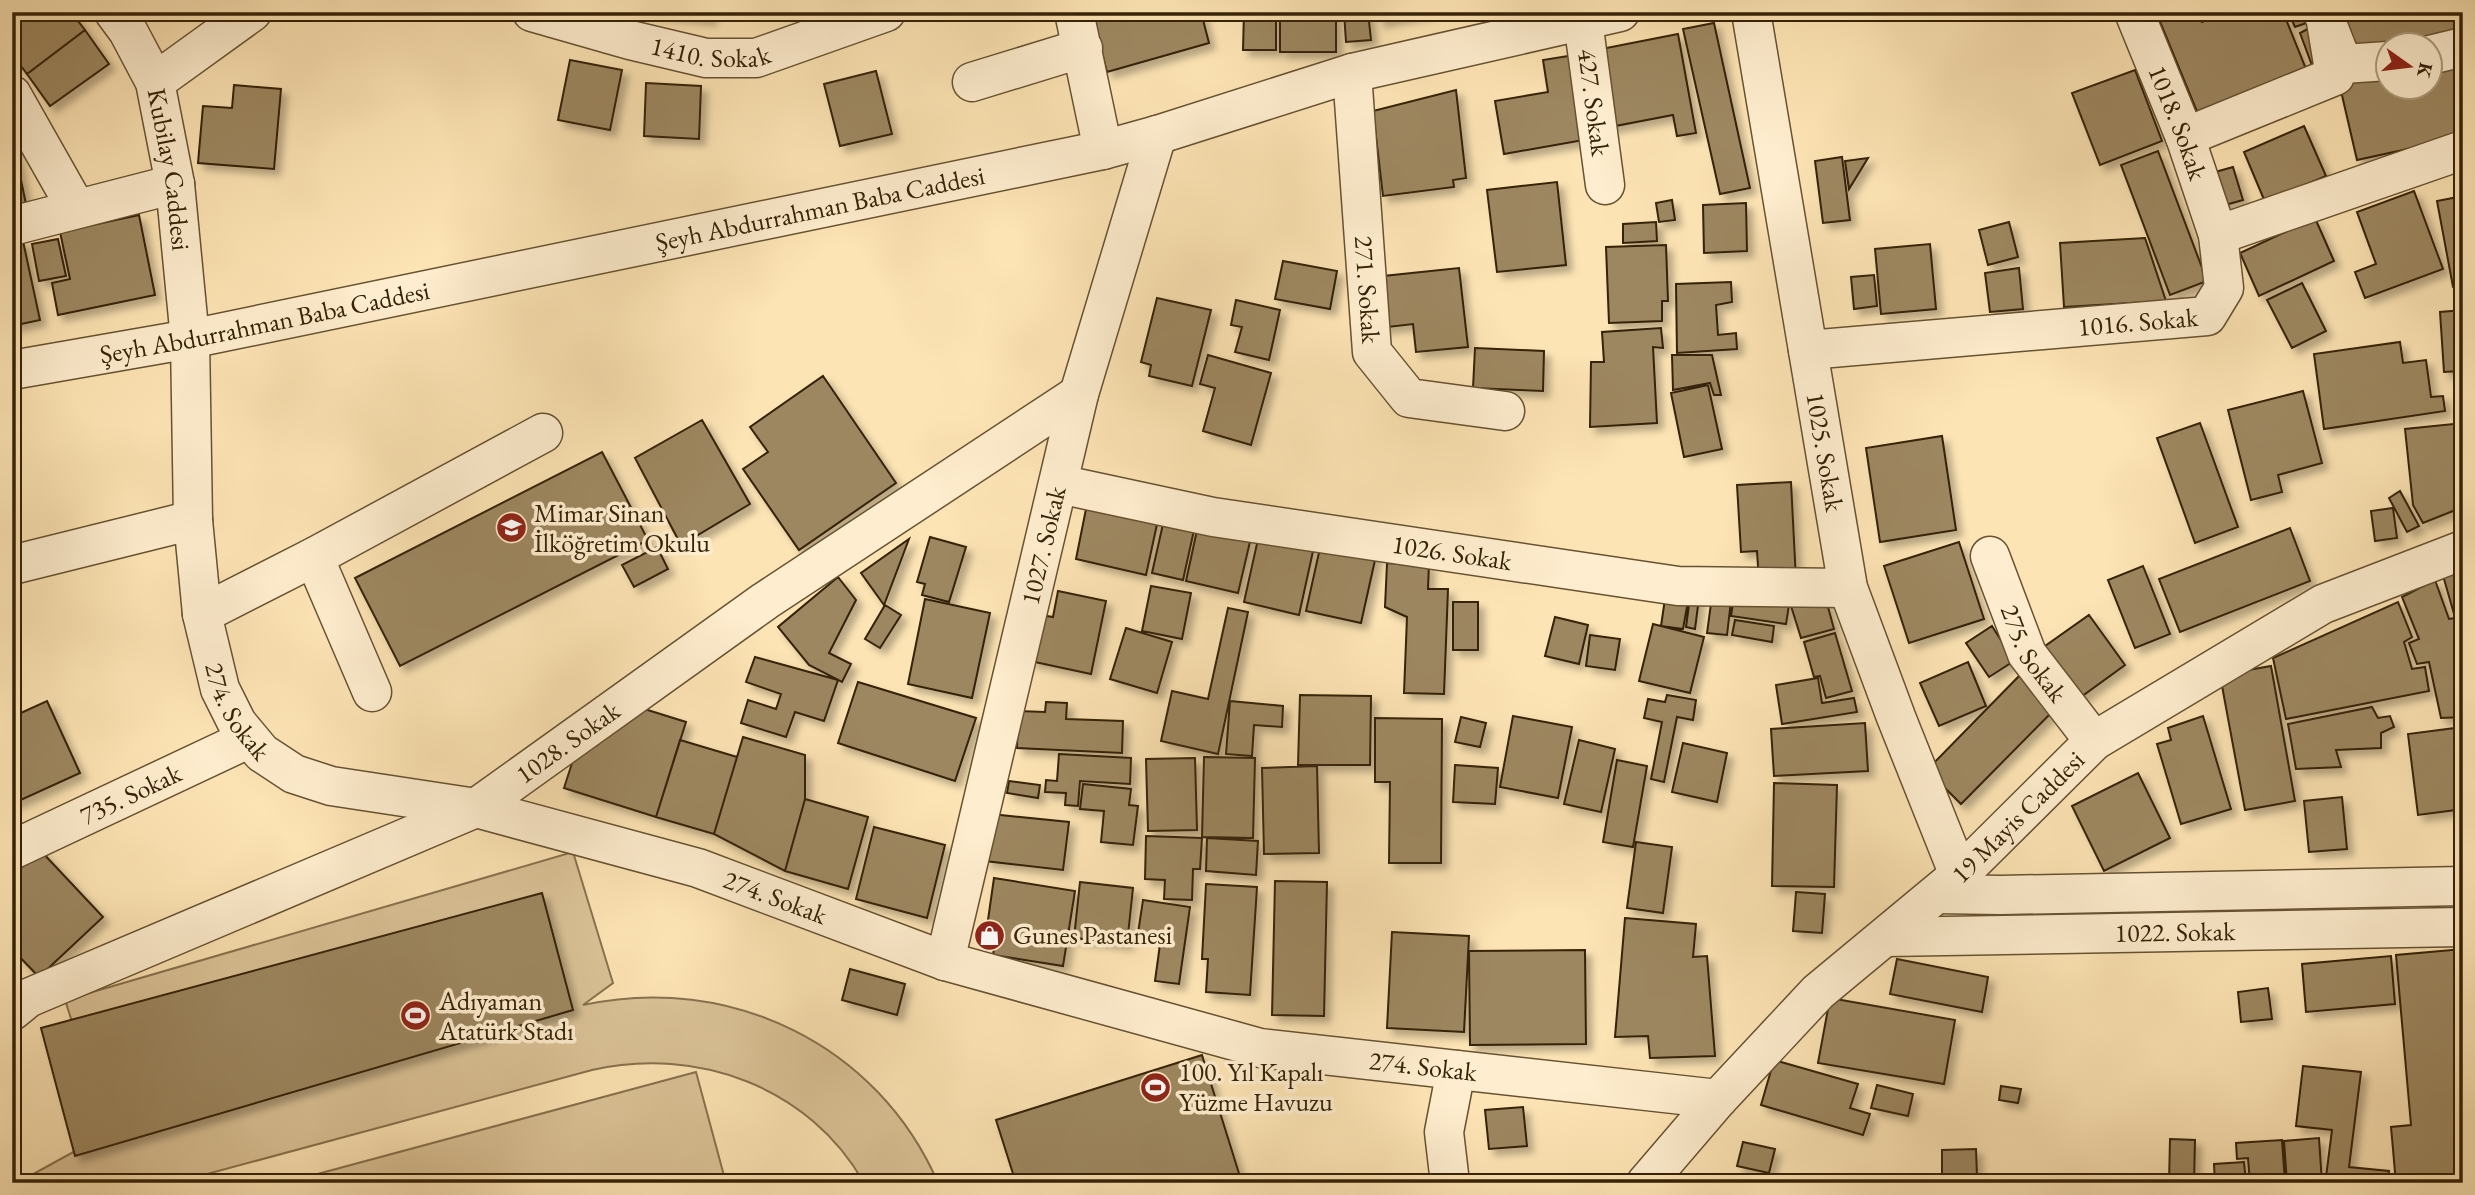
<svg xmlns="http://www.w3.org/2000/svg" width="2475" height="1195" viewBox="0 0 2475 1195" font-family="'EB Garamond',serif">
<style>
.garden{fill:#dbc397;stroke:#88724f;stroke-width:2}
.building{fill:#9d8761;stroke:#352207;stroke-width:2;filter:url(#shadow)}
.lines{fill:none;stroke-linecap:round;stroke-linejoin:round}
.minor-casing{stroke:#675232;stroke-width:41}
.minor{stroke:#feedce;stroke-width:38}
.labels{text-anchor:middle;dominant-baseline:central;stroke-width:7;stroke-linejoin:round;paint-order:stroke}
.street-label{font-size:26px;fill:#352207;stroke:#feedce}
.poi-label{font-size:26px;fill:#352207;stroke:#feedce;text-anchor:start}
</style>
<defs>
<filter id="shadow"><feDropShadow dx="6" dy="6" stdDeviation="3.5" flood-color="#0004"/></filter>
</defs>
<rect width="100%" height="100%" fill="#fde4b4"/>
<filter id="stains"><feTurbulence type="fractalNoise" baseFrequency=".00286" numOctaves="4"/><feColorMatrix values="0 0 0 0 .2 0 0 0 0 .09 0 0 0 0 .02 0 0 0 .5 -.17"/></filter>
<radialGradient id="worn" r=".72"><stop offset=".6" stop-color="#630" stop-opacity="0"/><stop offset="1" stop-color="#630" stop-opacity=".3"/></radialGradient>
<path class="garden" d="M573 852 613 983 583 1005C729 973 878 1044 938 1183H864C810 1087 697 1046 592 1070L174 1183H17L108 1133 65 1000Z
M696 1072 726 1183H284Z"/>
<path class="building" d="M26 12H71L85 30 27 74 12 54V23Z
M652 12H710V19Z
M1091 12H1159L1160 17 1176 12H1201L1209 43 1107 72Z
M1244 12H1276V50H1243Z
M1280 12H1336V52H1280Z
M1344 12H1368L1371 40 1346 42Z
M1377 12H1430L1379 21Z
M2156 12H2198L2202 22 2226 12H2283L2306 69 2198 114Z
M2288 12H2311L2315 20 2295 27Z
M2338 12H2463V38L2418 46H2388L2345 57Z
M1714 23 1750 188 1720 194 1683 29Z
M2319 23 2314 71 2300 33Z
M85 30 109 64 50 106 27 74Z
M1678 34 1696 133 1677 136 1673 115 1605 128 1591 51Z
M2463 51V137L2357 160 2338 78 2388 68V88H2430V58Z
M1581 54 1595 138 1504 154 1495 101 1548 92 1543 60Z
M570 60 622 70 610 130 558 120Z
M2135 70 2162 141 2100 165 2072 93Z
M876 71 892 134 840 146 824 84Z
M646 83 701 86 699 139 644 136Z
M234 85 281 89 274 169 198 163 203 106 232 108Z
M1456 90 1466 178 1453 180 1454 187 1383 196 1373 111Z
M2304 126 2326 176 2265 202 2244 152Z
M12 137 26 204 12 207Z
M2158 151 2207 281 2170 295 2121 165Z
M1842 157 1850 220 1823 223 1815 161Z
M1868 158 1849 189 1845 161Z
M2233 167 2243 200 2218 207 2208 174Z
M1557 182 1566 265 1497 272 1487 190Z
M2414 191 2443 269 2365 298 2355 272 2376 264 2357 212Z
M2463 196V289L2453 287 2437 201Z
M1672 200 1675 220 1659 222 1656 203Z
M1746 203 1747 251 1704 253 1703 205Z
M139 215 155 295 58 315 52 283 70 279 60 232Z
M2315 218 2334 261 2259 296 2240 253Z
M1656 222 1657 241 1623 243V224Z
M2009 222 2018 257 1988 265 1979 230Z
M2145 238 2166 301 2064 307 2060 243Z
M58 239 66 276 39 281 32 244Z
M23 241 40 320 12 326V243Z
M1930 244 1936 309 1881 314 1875 249Z
M1666 245 1668 301H1662V321L1609 323 1606 247Z
M1283 261 1337 271 1330 309 1275 299Z
M1459 268 1468 347 1416 352 1413 324 1379 328 1374 277Z
M2019 268 2023 309 1990 312 1985 273Z
M1874 275 1877 306 1854 309 1851 277Z
M1731 282 1732 302 1716 305 1718 335 1736 333 1737 349 1677 353 1676 284Z
M2302 283 2326 331 2292 348 2267 300Z
M1157 298 1211 310 1192 386 1149 376 1151 365 1141 362Z
M1236 300 1280 310 1269 360 1235 352 1242 327 1231 325Z
M2463 310V395H2461L2460 371 2444 372 2440 312Z
M1661 328 1663 348 1653 347 1657 423 1590 427 1591 362H1604L1602 332Z
M2400 342 2403 363 2426 360 2431 397 2443 396 2445 411 2324 429 2314 354Z
M1475 348 1544 351 1543 391 1473 388Z
M1208 355 1271 373 1251 445 1203 431 1215 388 1200 384Z
M1672 355H1712L1721 395H1714L1710 383 1673 390Z
M823 376 896 483 799 550 743 469 768 452 750 427Z
M1708 385 1722 449 1684 457 1671 393Z
M2303 391 2322 463 2278 475 2282 492 2251 500 2228 410Z
M702 420 750 504 681 545 635 458Z
M2200 423 2238 527 2195 543 2157 438Z
M2463 423V507L2423 523 2413 505 2405 429Z
M1942 436 1956 530 1880 542 1866 448Z
M602 452 648 540 400 666 355 578Z
M1791 482 1796 580 1759 582 1757 551 1741 552 1737 485Z
M2400 491 2419 526 2407 532 2389 498Z
M1088 499 1159 515 1146 575 1076 559Z
M2393 508 2397 538 2375 541 2371 511Z
M1165 515 1196 521 1183 580 1152 573Z
M1199 521 1252 533 1238 593 1186 581Z
M2290 528 2310 581 2180 632 2159 579Z
M1260 530 1315 542 1299 615 1244 602Z
M930 537 966 547 949 602 922 595 925 584 917 582Z
M909 539 884 605 861 573Z
M1322 539 1377 551 1361 623 1306 611Z
M1959 542 1984 619 1909 643 1884 566Z
M657 547 668 569 634 587 622 565Z
M1387 563 1429 564 1428 589H1448L1444 694 1404 693 1407 617 1385 607Z
M2463 565V611L2454 614 2442 572Z
M2143 566 2170 634 2135 648 2108 580Z
M838 577 856 600 829 653 851 664 842 682 809 665 778 627Z
M2435 580 2449 619 2463 617V717L2441 718 2429 662 2417 664 2409 643 2419 639 2402 597Z
M1151 586 1191 593 1182 639 1142 631Z
M1691 589 1699 598 1695 629 1686 627Z
M1713 589 1732 592 1727 635 1707 633Z
M1735 590 1790 599 1786 624 1731 616Z
M1058 591 1106 601 1091 674 1030 661 1040 615 1053 617Z
M1666 592 1689 596 1683 629 1661 626Z
M1825 596 1834 629 1801 638 1791 606Z
M925 599 990 613 972 698 908 684Z
M1453 602H1478V650H1453Z
M2398 602 2412 637 2404 642 2412 669 2425 667 2429 691 2286 719 2273 658Z
M885 605 901 615 880 648 865 639Z
M1228 608 1248 612 1218 754 1161 741 1172 691 1208 699Z
M2089 615 2125 665 2074 702 2038 651Z
M1555 617 1588 625 1579 664 1545 656Z
M1735 620 1774 626 1772 642 1732 635Z
M1653 624 1704 637 1690 693 1639 681Z
M1992 626 2014 661 1989 677 1966 643Z
M1126 628 1172 642 1157 693 1110 679Z
M1835 633 1852 691 1826 698 1820 676 1814 677 1804 642Z
M1590 635 1620 639 1615 670 1586 666Z
M755 657 838 680 824 721 795 712 786 737 741 723 748 700 776 709 781 694 746 682Z
M1968 662 1986 706 1939 726 1920 683Z
M2271 666 2295 801 2245 810 2220 675Z
M2021 674 2056 708 1961 804 1927 770Z
M1818 678 1822 703 1854 698 1857 712 1782 724 1776 685Z
M858 682 976 718 955 781 838 743Z
M1300 695 1371 696 1370 765H1298Z
M1667 695 1696 700 1693 720 1677 717 1664 782 1651 779 1662 722 1644 718 1648 699 1665 702Z
M47 701 80 773 12 804V717Z
M1230 701 1283 706 1282 727 1254 725 1252 756 1226 754Z
M1046 702 1067 703 1066 719 1123 721 1122 753 1017 748 1018 711 1045 712Z
M638 707 686 722 656 817 564 788 573 760Z
M2372 707 2378 718 2390 716 2394 727 2381 733V748L2336 750 2341 767 2296 769 2288 724Z
M1513 716 1572 727 1558 798 1500 787Z
M2203 716 2231 809 2181 824 2157 744 2171 740 2168 728Z
M1461 717 1486 723 1480 747 1455 742Z
M1375 718 1442 719 1441 863H1389L1390 782H1375Z
M1865 723 1868 771 1774 776 1771 729Z
M2463 727V809L2418 815 2408 734Z
M743 737 805 755V799L785 871 714 834Z
M680 740 737 757 714 834 656 817Z
M1579 740 1615 749 1601 812 1564 804Z
M1683 743 1727 753 1717 802 1672 792Z
M1059 754 1131 758 1130 784 1080 781 1078 806 1065 805 1066 793 1045 792 1046 780 1057 781Z
M1204 757 1255 758 1253 838 1202 837Z
M1195 758 1197 830 1148 831 1146 759Z
M1617 760 1647 766 1633 847 1603 842Z
M1455 765 1498 768 1495 804 1453 802Z
M1317 766 1319 853 1264 854 1262 768Z
M2138 773 2170 838 2104 871 2072 806Z
M1009 781 1040 785 1038 798 1007 793Z
M1774 783 1837 785 1834 887 1772 886Z
M1083 784 1131 789 1129 805 1138 806 1133 845 1101 842 1104 811 1080 809Z
M2342 797 2347 849 2309 852 2304 801Z
M805 799 868 817 848 889 785 871Z
M991 814 1069 822 1063 870 985 861Z
M874 827 945 845 927 918 856 899Z
M1146 836 1202 838 1200 869H1193L1192 900 1164 899 1165 880 1145 879Z
M1207 838 1258 841 1256 875 1206 871Z
M1636 842 1672 847 1663 913 1627 908Z
M40 850 103 917 39 977 12 949V876Z
M994 878 1075 891 1063 966 993 955 997 929 987 927Z
M1275 881 1327 882 1324 1016 1272 1015Z
M1080 882 1133 888 1127 944 1074 938Z
M1206 884 1257 887 1250 995 1206 992 1208 959H1202Z
M1796 892 1825 894 1822 933 1793 931Z
M542 893 573 1010 75 1156 41 1028Z
M1143 900 1190 907 1179 984 1155 981 1161 937 1138 933Z
M1625 918 1696 924 1693 957 1707 956 1715 1056 1650 1058 1648 1036 1615 1037Z
M1392 932 1469 936 1464 1032 1387 1028Z
M2463 949V1183H2396L2391 1127 2411 1125 2396 955Z
M1585 950 1586 1044 1470 1045 1469 951Z
M2391 956 2395 1004 2306 1012 2302 964Z
M1897 959 1988 977 1982 1012 1890 994Z
M850 969 905 984 897 1015 842 1000Z
M2268 988 2272 1019 2241 1022 2238 992Z
M1830 998 1955 1020 1944 1084 1818 1063Z
M1202 1055 1242 1183H1016L996 1120Z
M1774 1060 1858 1084 1850 1108 1870 1114 1863 1135 1761 1105Z
M2303 1066 2361 1072 2349 1167 2389 1171 2388 1183H2343V1179L2326 1177 2332 1130 2296 1126Z
M1877 1085 1913 1094 1908 1116 1871 1108Z
M2001 1086 2021 1089 2018 1103 1999 1100Z
M1523 1107 1527 1146 1489 1149 1485 1110Z
M2319 1138 2322 1183H2287L2284 1141Z
M2170 1139 2195 1140 2194 1183H2169Z
M2282 1140 2285 1183H2250L2248 1158 2237 1159 2236 1143Z
M1743 1142 1775 1149 1769 1173 1737 1166Z
M1976 1149 1977 1176H2003V1183H1942V1150Z
M2244 1162 2246 1183H2215L2214 1164Z"/>
<g class="lines">
<defs>
<g id="minor">
<path id="s1" d="M114 12 128 31 155 82 175 184 190 339 193 520 202 614 220 689 237 723 262 753 294 774 331 786 476 808 698 868 945 961 1260 1048 1718 1099"/>
<path id="s2" d="M532 12 630 40 706 58H756L886 12"/>
<path d="M1074 12 1103 150"/>
<path id="s3" d="M1751 12 1848 588 1896 717 1959 875"/>
<path id="s4" d="M2134 12 2185 137 2218 235"/>
<path id="s5" d="M1583 21 1605 185"/>
<path d="M2330 31 2343 64 2388 61"/>
<path d="M2430 55 2463 47"/>
<path id="s6" d="M1352 73 1372 352 1409 398 1505 411"/>
<path d="M155 82 252 12"/>
<path d="M972 82 1083 48"/>
<path d="M12 95 76 208"/>
<path d="M2185 137 2335 76 2325 16 2322 12"/>
<path d="M12 226 175 184"/>
<path id="s7" d="M1808 350 2207 316 2224 288 2218 235 2463 150"/>
<path id="s8" d="M12 370 190 339 1103 150 1157 135 1352 73 1620 12"/>
<path id="s9" d="M1059 484 1213 517 1678 586 1848 588"/>
<path id="s10" d="M1990 556 2027 654 2094 741"/>
<path d="M314 557 372 692"/>
<path d="M12 565 193 520"/>
<path d="M202 614 314 557 543 433"/>
<path id="s11" d="M12 850 248 739"/>
<path d="M1937 894 2001 895 2463 886"/>
<path id="s12" d="M1886 937 2463 927"/>
<path id="s13" d="M945 961 1079 394 1157 135"/>
<path id="s14" d="M12 1011 28 998 476 808 765 601 1079 394"/>
<path d="M1450 1183 1444 1132 1456 1070"/>
<path id="s15" d="M1646 1183 1718 1099 1818 992 1959 875 2094 741 2323 604 2463 550"/>
</g>
</defs>
<use href="#minor" class="minor-casing"/>
<use href="#minor" class="minor"/>
</g>
<defs>
<symbol id="school-disc" viewBox="-11 -11 22 22"><circle r="9.5" fill="#8f2418" stroke="#feedce"/><path d="M0-5L7-2L0 1L-7-2ZM-4 1L0 2.5L4 1V4Q0 6-4 4Z" fill="#fff"/></symbol>
<symbol id="shop-disc" viewBox="-11 -11 22 22"><circle r="9.5" fill="#8f2418" stroke="#feedce"/><path d="M-5-2.5h2.3a2.7 3.5 0 0 1 5.4 0H5L5.5 6h-11ZM-1.5-2.5h3a1.5 2.3 0 0 0-3 0Z" fill="#fff"/></symbol>
<symbol id="stadium-disc" viewBox="-11 -11 22 22"><circle r="9.5" fill="#8f2418" stroke="#feedce"/><path d="M0-5a6.5 5 0 1 0 0 10a6.5 5 0 1 0 0-10ZM-3.5-1.8h7v3.6h-7Z" fill="#fff"/></symbol>
</defs>
<g fill-rule="evenodd">
<use href="#school-disc" x="494" y="510" width="35" height="35"/>
<use href="#shop-disc" x="972" y="918" width="35" height="35"/>
<use href="#stadium-disc" x="398" y="998" width="35" height="35"/>
<use href="#stadium-disc" x="1138" y="1070" width="35" height="35"/>
</g>
<g class="labels">
<g class="street-label">
<text stroke="none"><textPath href="#s2" startOffset="184">1410. Sokak</textPath></text>
<text stroke="none"><textPath href="#s5" startOffset="82">427. Sokak</textPath></text>
<text stroke="none"><textPath href="#s4" startOffset="119">1018. Sokak</textPath></text>
<text stroke="none"><textPath href="#s1" startOffset="170">Kubilay Caddesi</textPath></text>
<text stroke="none"><textPath href="#s8" startOffset="824">Şeyh Abdurrahman Baba Caddesi</textPath></text>
<text stroke="none"><textPath href="#s6" startOffset="217">271. Sokak</textPath></text>
<text stroke="none"><textPath href="#s7" startOffset="331">1016. Sokak</textPath></text>
<text stroke="none"><textPath href="#s8" startOffset="257">Şeyh Abdurrahman Baba Caddesi</textPath></text>
<text stroke="none"><textPath href="#s3" startOffset="446">1025. Sokak</textPath></text>
<text stroke="none"><textPath href="#s13" startOffset="427">1027. Sokak</textPath></text>
<text stroke="none"><textPath href="#s9" startOffset="399">1026. Sokak</textPath></text>
<text stroke="none"><textPath href="#s10" startOffset="107">275. Sokak</textPath></text>
<text stroke="none"><textPath href="#s1" startOffset="721">274. Sokak</textPath></text>
<text stroke="none"><textPath href="#s14" startOffset="620">1028. Sokak</textPath></text>
<text stroke="none"><textPath href="#s11" startOffset="131">735. Sokak</textPath></text>
<text stroke="none"><textPath href="#s15" startOffset="523">19 Mayis Caddesi</textPath></text>
<text stroke="none"><textPath href="#s1" startOffset="1307">274. Sokak</textPath></text>
<text stroke="none"><textPath href="#s12" startOffset="289">1022. Sokak</textPath></text>
<text stroke="none"><textPath href="#s1" startOffset="1979">274. Sokak</textPath></text>
</g>
<g class="poi-label">
<text x="534" y="513">Mimar Sinan<tspan x="534" dy="30">İlköğretim Okulu</tspan></text>
<text x="1013" y="935">Gunes Pastanesi</text>
<text x="439" y="1001">Adıyaman<tspan x="439" dy="30">Atatürk Stadı</tspan></text>
<text x="1179" y="1072">100. Yıl Kapalı<tspan x="1179" dy="30">Yüzme Havuzu</tspan></text>
</g>
</g>
<rect width="2475" height="1195" fill="none" stroke="#fde4b4" stroke-width="42"/>
<rect x="14" y="14" width="2447" height="1167" fill="none" stroke="#352207" stroke-width="3.5"/>
<rect x="21" y="21" width="2433" height="1153" fill="none" stroke="#352207" stroke-width="2"/>
<g transform="translate(2409 66) rotate(104)"><circle r="33" fill="#feedce" stroke="#ae9c7e" stroke-width="2"/>
<path d="M0-5L12 26L0 18L-12 26Z" fill="#8f2418"/>
<text y="-10" font-size="19" font-weight="bold" text-anchor="middle" fill="#352207">K</text>
</g>
<rect width="100%" height="100%" filter="url(#stains)"/>
<rect width="100%" height="100%" fill="url(#worn)"/>
</svg>
